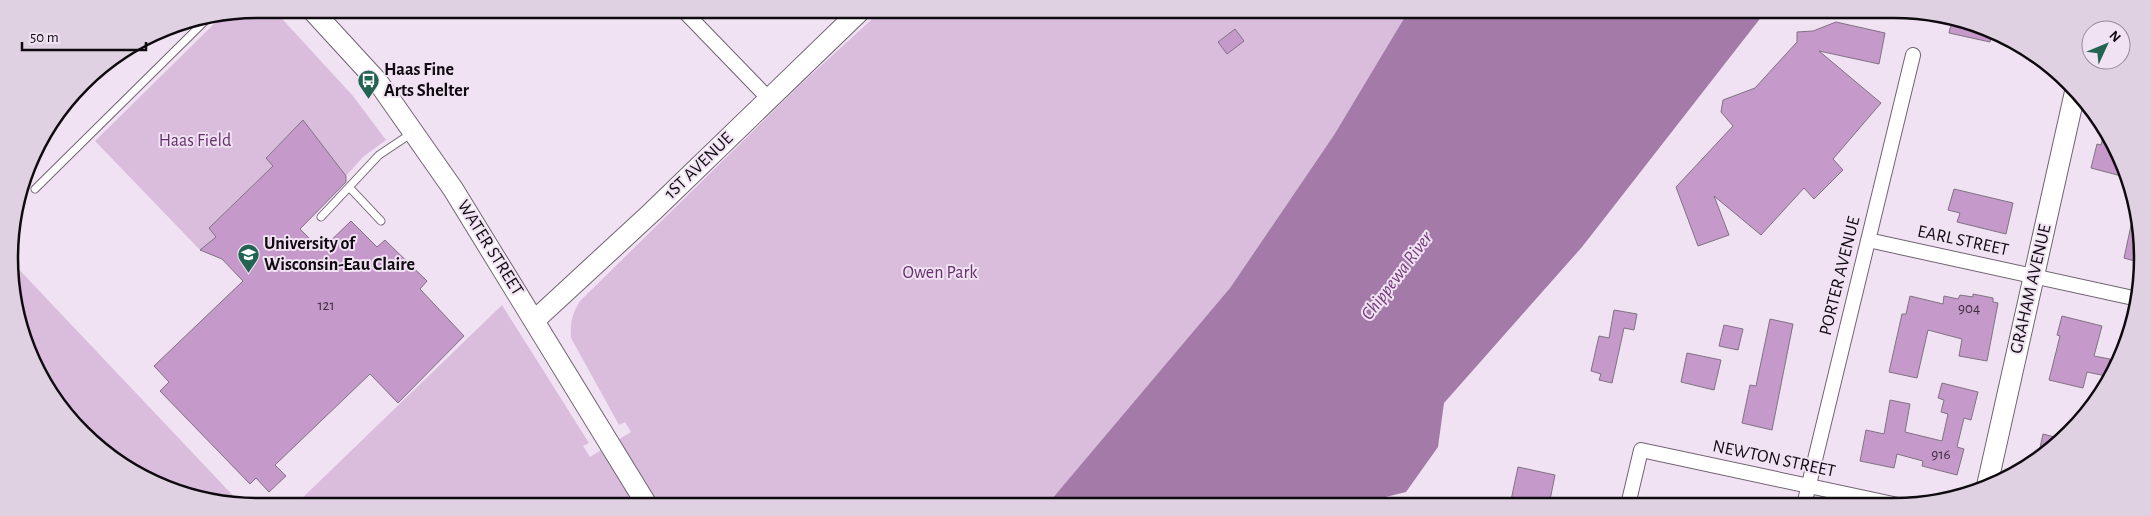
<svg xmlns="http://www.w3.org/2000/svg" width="2151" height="516" viewBox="0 0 2151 516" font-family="'Alegreya Sans',sans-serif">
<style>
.green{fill:#dabddd}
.water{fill:#a37aa8}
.building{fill:#c59acb;stroke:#7f7281}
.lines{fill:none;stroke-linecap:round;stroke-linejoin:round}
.lane-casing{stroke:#716472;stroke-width:9}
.street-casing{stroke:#716472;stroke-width:16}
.secondary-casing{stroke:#716472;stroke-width:22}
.lane{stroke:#fff;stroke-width:7}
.street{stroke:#fff;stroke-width:14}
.secondary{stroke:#fff;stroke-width:20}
.labels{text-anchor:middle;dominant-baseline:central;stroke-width:4;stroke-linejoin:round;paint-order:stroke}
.number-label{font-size:15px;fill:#3c2e3e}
.poi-label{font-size:18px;font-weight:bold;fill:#0e0a0f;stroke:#f1e2f3;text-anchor:start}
.park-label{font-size:18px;fill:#65306c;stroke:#f1e2f3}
.street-label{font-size:18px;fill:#0e0a0f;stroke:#f1e2f3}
.water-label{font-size:19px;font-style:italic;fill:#733d7a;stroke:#f1e2f3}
.rim{fill:none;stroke:#0e0a0f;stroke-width:2.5}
</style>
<rect width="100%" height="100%" fill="#f1e2f3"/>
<path class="green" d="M258 9H273L353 96 386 140 363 157 346 176 303 120 266 157 286 180 257 181 209 228 216 237 200 250 95 141 222 16Z
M882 10H1409L1334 135 1230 288 1051 500 1043 505H295L502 305 589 443 583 446 590 457 631 432 625 422 619 425 571 338C570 323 572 314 580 301L800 85Z
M11 261 242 505H225L133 474 60 410 17 323Z"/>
<path class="water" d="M1409 10 1766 11 1582 247 1444 403 1438 447 1406 492 1353 505H1043L1051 500 1230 288 1334 135Z"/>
<path class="building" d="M1952 20 1992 33 1990 42 1949 33Z
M1836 22 1885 33 1879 64 1819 51 1881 103 1833 159 1843 170 1814 199 1804 188 1761 235 1714 196 1729 235 1698 246 1676 187 1733 126 1721 112 1723 100 1755 88 1797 42V32L1813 31Z
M1235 29 1244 41 1227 54 1218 42Z
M303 120 346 176V182L300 229 321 250 351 221 377 247 385 240 427 281 420 289 464 336 398 403 370 374 275 465 286 476 269 492 256 478 250 484 160 391 169 382 154 366 243 281 222 259 200 250 216 237 209 228 273 166 266 158Z
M2104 133 2113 151 2125 177 2091 168 2097 144 2101 145Z
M1954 189 2013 203 2006 234 1957 222 1960 213 1948 210Z
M2132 221 2136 222 2138 262 2124 258Z
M1973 294 1993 298V302L1998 303 1987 361 1959 356 1962 339 1928 330 1917 378 1889 372 1902 314H1906L1910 296 1943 304 1944 296 1958 299 1960 295 1973 297Z
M1614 310 1637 314 1634 330 1624 328 1612 383 1599 380 1601 374 1591 371 1599 336 1609 338Z
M2062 316 2102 326 2094 356 2110 359 2106 376 2087 372 2083 388 2049 380 2060 336 2057 335Z
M1770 319 1793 324 1772 430 1742 423 1750 385 1756 386Z
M1724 325 1743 329 1738 350 1719 346Z
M1687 353 1721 360 1714 390 1681 382Z
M1942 383 1978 392 1971 420 1964 418 1957 447 1964 449 1957 475 1922 466 1923 461 1897 454 1894 468 1860 461 1866 430 1884 434 1890 400 1910 404 1905 432 1942 441 1948 414 1941 412 1944 400 1938 398Z
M2043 434 2062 439 2038 457Z
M1518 467 1555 475 1549 505H1510Z"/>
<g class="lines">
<defs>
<path id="lane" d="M349 187 381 221
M35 189 207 19
M321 217 379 155 412 133"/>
<path id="street" d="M682 9 768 98
M1868 240 2138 299
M1628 505 1641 450 1898 505
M1804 505 1913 55"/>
<path id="secondary" d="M311 9 378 82 453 189 647 505
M535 320 652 212 861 10
M1987 486 2075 92"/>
</defs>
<use href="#lane" class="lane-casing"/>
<use href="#street" class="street-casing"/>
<use href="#secondary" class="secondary-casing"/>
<use href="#lane" class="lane"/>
<use href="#street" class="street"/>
<use href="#secondary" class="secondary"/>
</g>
<defs>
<symbol id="bus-pin" viewBox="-11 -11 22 30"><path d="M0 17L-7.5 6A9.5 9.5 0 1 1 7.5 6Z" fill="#226352" stroke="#f1e2f3"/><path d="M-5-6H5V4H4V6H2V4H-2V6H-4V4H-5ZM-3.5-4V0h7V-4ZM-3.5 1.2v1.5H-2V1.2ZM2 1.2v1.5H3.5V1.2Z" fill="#fff"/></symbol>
<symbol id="university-pin" viewBox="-11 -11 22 30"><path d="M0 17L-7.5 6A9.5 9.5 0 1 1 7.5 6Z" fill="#226352" stroke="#f1e2f3"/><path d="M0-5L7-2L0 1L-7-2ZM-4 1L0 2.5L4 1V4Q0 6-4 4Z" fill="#fff"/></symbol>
</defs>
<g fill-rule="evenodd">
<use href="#bus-pin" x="356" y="68" width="25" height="34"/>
<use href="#university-pin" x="236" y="242" width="25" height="34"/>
</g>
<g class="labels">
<g class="number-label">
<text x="326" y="305">121</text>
<text x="1969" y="308">904</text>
<text x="1941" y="454">916</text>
</g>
<g class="poi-label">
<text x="384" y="70">Haas Fine<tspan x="384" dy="21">Arts Shelter</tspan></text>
<text x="264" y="244">University of<tspan x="264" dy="21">Wisconsin-Eau Claire</tspan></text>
</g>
<g class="park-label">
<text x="195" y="141">Haas Field</text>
<text x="940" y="273">Owen Park</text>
</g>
<g class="street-label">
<text transform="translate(699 166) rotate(-44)">1ST AVENUE</text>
<text transform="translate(1963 241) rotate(12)">EARL STREET</text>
<text transform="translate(490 248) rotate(58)">WATER STREET</text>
<text transform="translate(1840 276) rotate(-76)">PORTER AVENUE</text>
<text transform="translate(2031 289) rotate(-77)">GRAHAM AVENUE</text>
<text transform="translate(1774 459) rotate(12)">NEWTON STREET</text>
</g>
<g class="water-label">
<text transform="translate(1397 276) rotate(-53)">Chippewa River</text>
</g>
</g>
<path d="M0 0H2151V516H0ZM258 18H1894A240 240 0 0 1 2134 258V258A240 240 0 0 1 1894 498H258A240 240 0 0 1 18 258V258A240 240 0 0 1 258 18Z" fill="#dfd1e1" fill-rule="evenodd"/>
<path class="rim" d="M258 18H1894A240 240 0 0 1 2134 258V258A240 240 0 0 1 1894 498H258A240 240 0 0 1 18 258V258A240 240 0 0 1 258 18Z"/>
<g transform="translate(2106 45) rotate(46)"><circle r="24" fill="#f1e2f3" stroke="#968c98"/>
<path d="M0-4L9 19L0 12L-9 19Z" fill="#226352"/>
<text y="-8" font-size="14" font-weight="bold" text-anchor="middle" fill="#0e0a0f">N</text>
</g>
<path d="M22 42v8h124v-8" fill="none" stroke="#0e0a0f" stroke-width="2.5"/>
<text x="30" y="42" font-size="15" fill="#0e0a0f" stroke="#f1e2f3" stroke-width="4" paint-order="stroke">50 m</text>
</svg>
